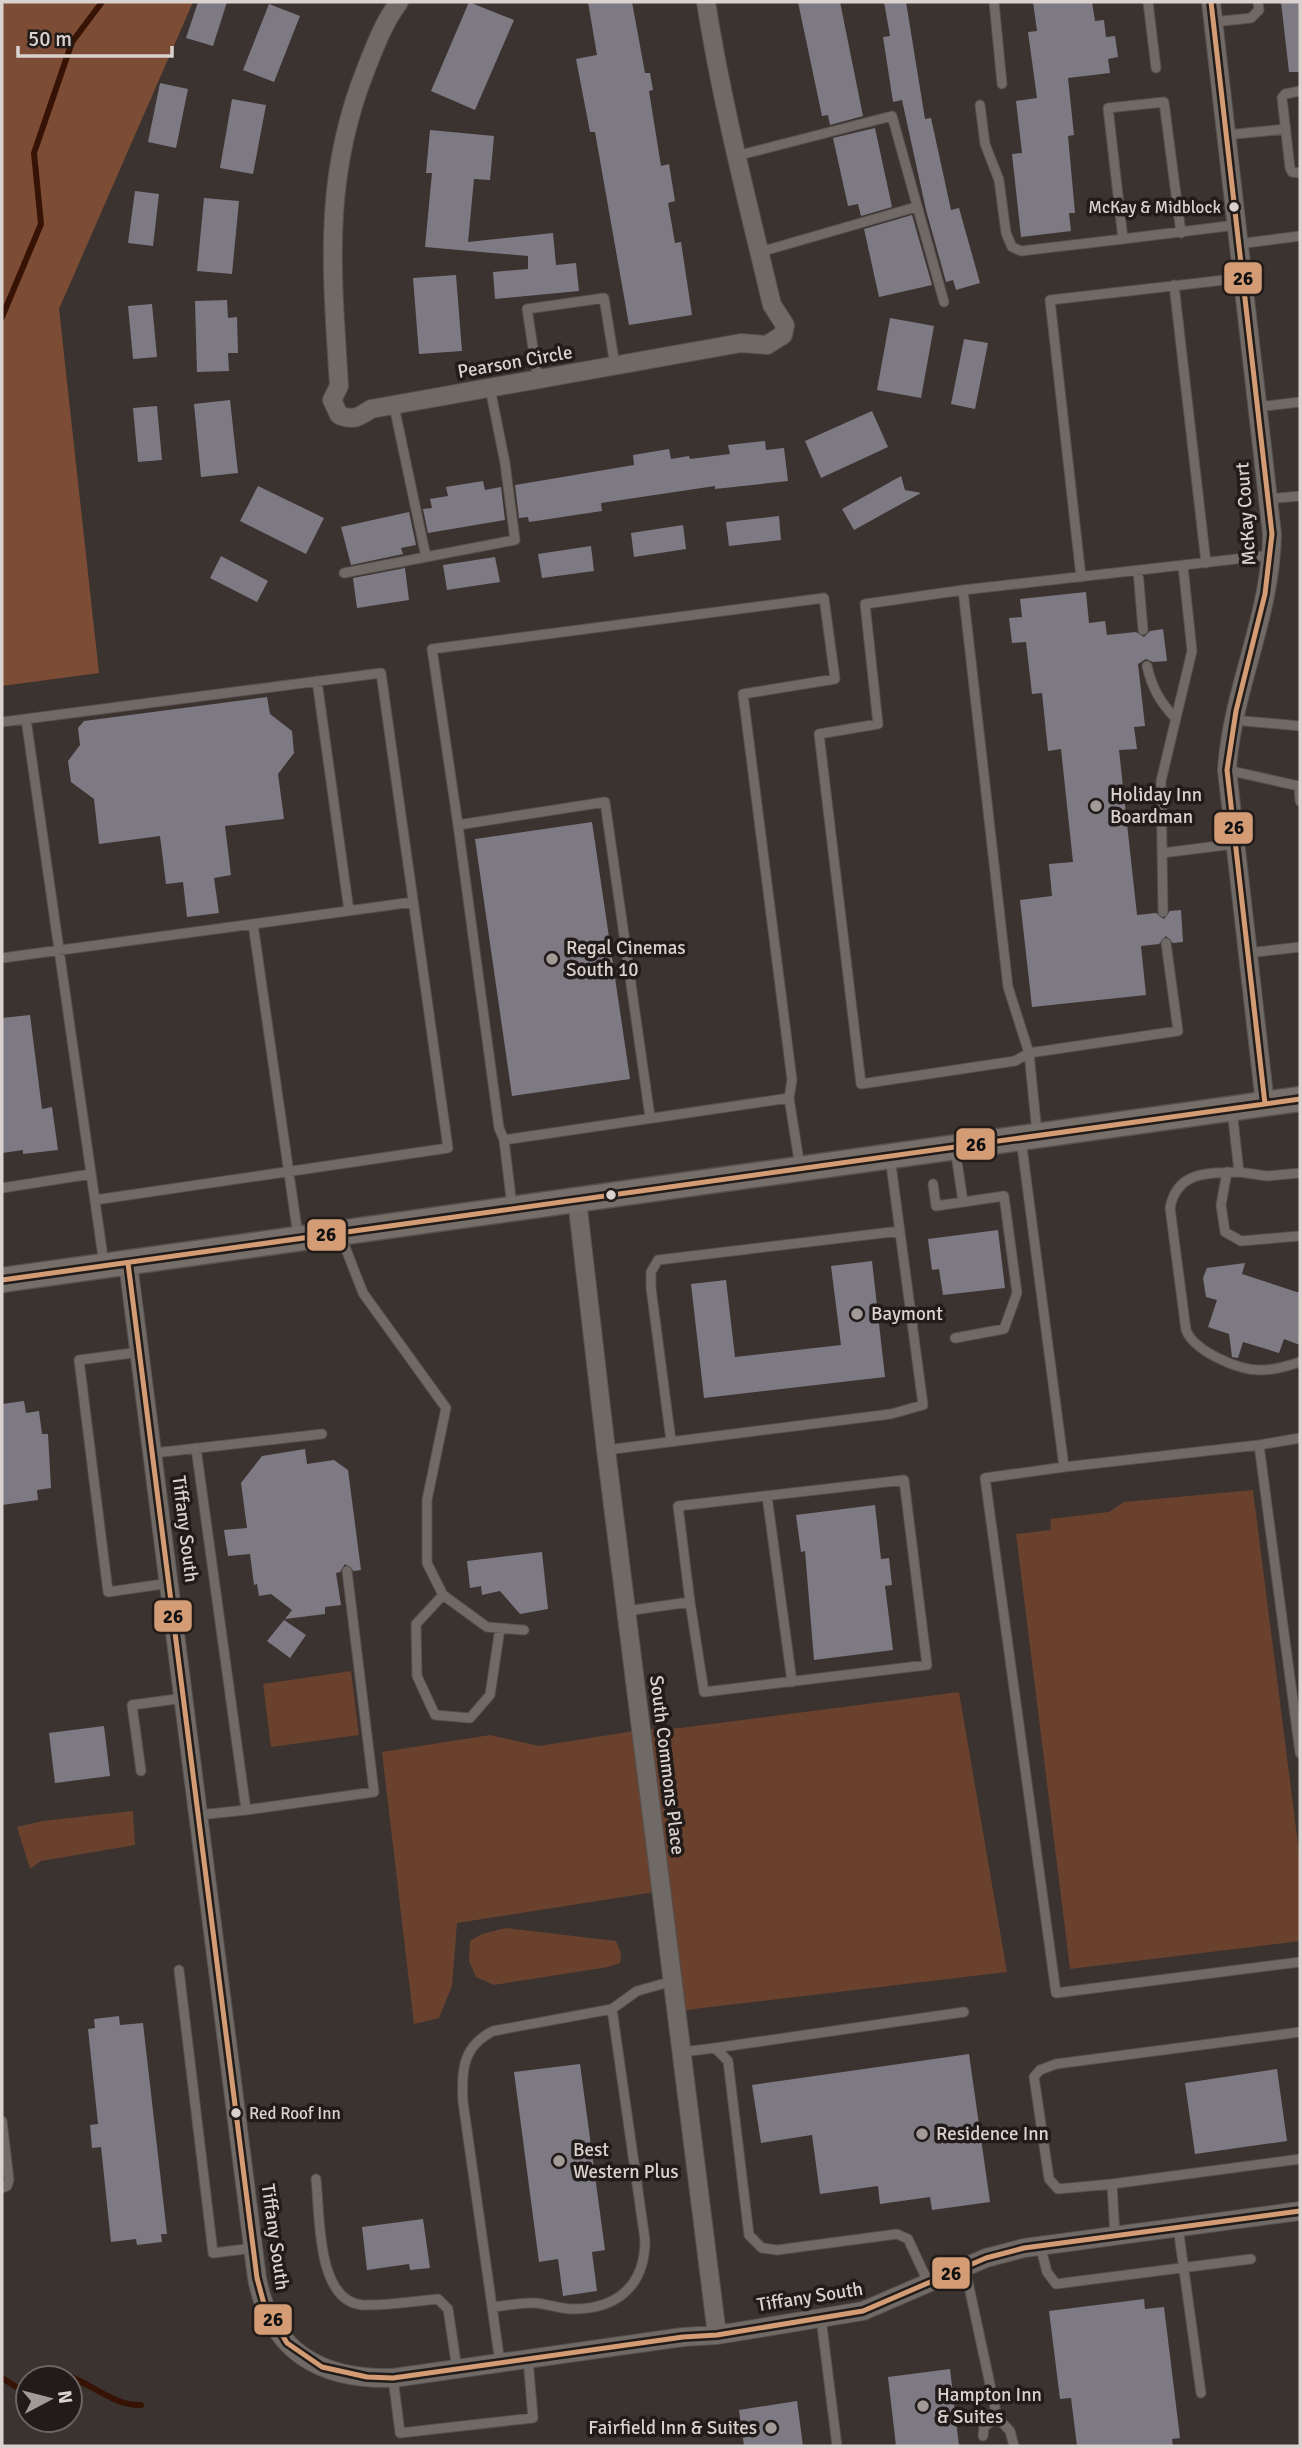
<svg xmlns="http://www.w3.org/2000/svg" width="1302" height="2448" viewBox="0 0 1302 2448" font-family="Signika,sans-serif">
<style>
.green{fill:#69412d}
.forest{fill:#7c4c34}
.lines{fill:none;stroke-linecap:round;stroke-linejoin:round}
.stream{stroke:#361304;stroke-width:6}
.building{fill:#7e7a84}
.service-casing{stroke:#564f4d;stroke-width:11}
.minor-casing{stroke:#564f4d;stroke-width:20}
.secondary-casing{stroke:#564f4d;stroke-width:27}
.service{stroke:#706a67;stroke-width:9}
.minor{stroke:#706a67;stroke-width:18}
.secondary{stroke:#766e69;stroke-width:24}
.bus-1-casing{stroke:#211b19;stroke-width:10}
.bus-1{stroke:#d39c74;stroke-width:5}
.bus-dot{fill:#dad2ce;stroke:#211b19;stroke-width:2.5}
.poi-dot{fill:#a29a97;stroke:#211b19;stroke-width:2.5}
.labels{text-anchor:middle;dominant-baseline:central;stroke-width:7;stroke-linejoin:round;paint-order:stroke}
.bus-label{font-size:17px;fill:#dad2ce;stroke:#211b19;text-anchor:end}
.street-label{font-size:19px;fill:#dad2ce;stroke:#211b19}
.poi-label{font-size:19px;fill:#dad2ce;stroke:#211b19;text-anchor:start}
.line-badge{stroke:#211b19;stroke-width:2.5}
.pale-badge-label{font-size:19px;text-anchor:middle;font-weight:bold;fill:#111}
</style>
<rect width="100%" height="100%" fill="#3b3330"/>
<path class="green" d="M1253 1490 1300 1860V1941L1070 1969 1016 1534 1051 1530 1050 1519 1109 1512 1124 1502Z
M351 1671 359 1735 271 1747 263 1684Z
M959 1692 1007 1972 677 2011 661 1891 457 1923 452 1986 439 2018 414 2024 382 1752 490 1735 539 1746 641 1730 680 1728Z
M133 1811 135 1845 41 1861 30 1869 17 1827 42 1821Z
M506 1928 616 1941 621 1953 620 1963 608 1967 494 1985 476 1977 469 1961 470 1941 482 1934Z"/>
<path class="forest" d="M2 2H193L59 309 99 673 2 686Z"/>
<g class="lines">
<path class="stream" d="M2 317 41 224 34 153 72 42 102 2
M2 2378 18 2388H28
M57 2378 63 2374C90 2382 113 2406 141 2405"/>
</g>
<path class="building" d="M198 2H227L213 46 186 38Z
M469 2 514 20 475 110 431 91Z
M588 2H632L645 73H650L653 90 649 91 661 166 669 164 675 201 668 203 675 243 681 242 692 315 629 325 595 132H590L576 59 597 55Z
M798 2H840L863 116 830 125 828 115 822 116Z
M884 2H906L925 119 931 118 951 210 959 208 980 283 956 290 953 280 946 282 926 210 902 100 893 102 883 37 890 36Z
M1033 2H1092L1095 21 1104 20 1106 37 1115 36 1118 57 1108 59 1110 73 1068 78 1074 135 1068 136 1075 213H1069L1071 231 1021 237 1012 154 1022 153 1016 101 1037 98 1028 32 1037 31Z
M1281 2H1300V72H1289Z
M269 4 300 16 274 82 243 70Z
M160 83 188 89 176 148 148 142Z
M232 99 266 105 253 174 220 168Z
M875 128 892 207 861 216 858 204 848 206 833 138Z
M430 130 494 136 490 180 474 179 468 242 553 233 556 265 576 263 579 291 495 299 493 272 528 269V256L425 247 432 173H426Z
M135 191 159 194 153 246 128 243Z
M204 198 239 201 232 274 197 271Z
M912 215 932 285 879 297 864 229Z
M456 275 462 351 419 354 413 278Z
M227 300 228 318 237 317 238 353H228L229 371 197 372 195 301Z
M152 304 157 357 133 359 128 306Z
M890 318 934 326 921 398 877 390Z
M964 339 988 343 975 409 951 404Z
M230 400 238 473 201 477 194 404Z
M157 406 162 460 138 462 133 408Z
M872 411 888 447 821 478 805 441Z
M765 441 766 450 784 448 788 481 715 489V486L601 503 602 511 529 522 528 517 519 518 515 485 634 465 633 455 669 449 671 459 689 456 690 459 730 454 728 445Z
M901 476 905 490 921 493 854 530 842 509Z
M483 481 485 490 501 487 505 520 428 533 423 509 432 508 430 499 448 496 446 487Z
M258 486 324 518 306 554 240 521Z
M409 512 416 545 401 548 403 554 351 565 341 527Z
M779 516 781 540 729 546 726 522Z
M683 525 686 549 634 557 631 533Z
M591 546 594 571 542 578 538 554Z
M221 556 268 581 257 602 210 578Z
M495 557 500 582 447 590 443 565Z
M405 568 409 600 357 608 353 578Z
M1086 592 1089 623 1105 621 1107 635 1136 632 1144 637 1150 631 1163 629 1167 661 1153 662 1146 659 1138 664 1145 726 1134 727 1137 749 1119 750 1137 915 1156 913 1164 919 1170 911 1181 910 1183 942 1173 943 1166 936 1159 944 1141 946 1146 995 1032 1007 1020 900 1052 896 1049 864 1073 862 1061 749 1048 751 1042 693 1032 694 1026 642 1012 643 1009 618 1022 617 1020 599Z
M267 697 270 714 292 731 294 753 278 774 284 819 225 826 231 875 214 878 219 913 187 917 183 882 166 884 160 836 99 844 94 799 71 782 68 761 80 745 78 728 84 721Z
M592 822 630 1079 512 1096 475 839Z
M30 1015 42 1109 52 1107 58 1150 23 1154V1150L2 1153V1018Z
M998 1230 1005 1288 943 1295 939 1269 932 1270 928 1239Z
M872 1261 885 1377 704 1398 691 1284 726 1280 735 1357 841 1345 831 1266Z
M1245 1263 1242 1274 1300 1293V1345L1284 1339 1279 1353 1243 1342 1238 1358 1232 1357 1229 1334 1208 1327 1217 1300 1206 1297 1203 1278 1207 1268Z
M24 1401 26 1413 39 1411 42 1434H48L51 1488 37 1490 38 1500 2 1505V1404Z
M305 1449 307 1464 334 1460 348 1470 361 1570 354 1571 345 1564 340 1572 336 1573 341 1605 325 1607V1614L285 1619 292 1610 271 1594 259 1596 257 1584 254 1585 250 1554 228 1556 224 1530 247 1528 241 1483 262 1456Z
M875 1505 881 1559 889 1558 892 1585 885 1586 893 1650 814 1660 805 1551 801 1552 796 1515Z
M542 1552 548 1609 520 1614 500 1591 482 1595 481 1586 470 1588 467 1561Z
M284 1620 306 1635 290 1658 267 1641Z
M104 1726 110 1776 55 1783 49 1733Z
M119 2016 120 2025 143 2023 167 2234H161L162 2242 137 2245 136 2239 111 2242 101 2147 92 2148 90 2125 98 2124 88 2029 95 2028 94 2019Z
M969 2054 990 2202 932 2210 930 2197 880 2204 878 2186 820 2194 812 2135 761 2143 752 2085Z
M580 2064 605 2250 592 2252 597 2291 563 2296 558 2259 539 2262 514 2072Z
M1277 2069 1287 2141 1195 2154 1185 2083Z
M423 2219 430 2268 410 2270 409 2264 367 2270 362 2227Z
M1144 2299 1145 2309 1164 2307 1180 2438 1172 2439 1173 2446H1077L1071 2398 1060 2399 1049 2311Z
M950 2369 959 2446H896L888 2377Z
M797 2401 803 2446H744L739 2410Z"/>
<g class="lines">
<defs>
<path id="service" d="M994 2 1002 84
M1148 2 1156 68
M1213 22 1251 18 1259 10 1258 2
M1300 91 1285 94 1282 98 1290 168 1292 172 1300 173
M980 105 985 144 999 180 1006 233 1012 247 1021 251 1123 239
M1226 135 1286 129
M736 156 892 116 944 302
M1181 233 1164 102 1108 108 1123 239 1236 225
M1238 244 1300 236
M760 252 916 207
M1174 285 1206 563
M538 380 527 309 604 298 615 366
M1257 407 1300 402
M1268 499 1300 496
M426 557 515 540 505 463 490 388
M1138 571 1143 630
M344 573 426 557 394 406
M1081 577 1050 300 1242 278
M963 590 865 604 878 724 819 734 861 1084 1015 1061 1029 1053 1178 1031 1166 943
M1147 666C1152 688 1160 702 1176 719
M317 681 349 911
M26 719 104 1264
M1233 720 1300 726
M2 722 381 673 448 1148 95 1200
M1227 770 1299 786 1300 801
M458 825 432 649 824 598 835 679 743 694 792 1080 789 1098
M1162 853 1234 844
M1163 912 1161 781 1192 651 1183 566
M1247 953 1300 947
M2 958 253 924
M1232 1110 1239 1172 1267 1176 1300 1173
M1037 1133 1029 1053 1008 987 963 590 1272 555
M1021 1139 1064 1467 1259 1445 1300 1753
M504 1140 499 1128 458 825 605 802 650 1117
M1227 1172 1221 1205 1225 1232 1241 1241 1300 1236
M1239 1172C1208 1173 1177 1171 1170 1208L1186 1330C1194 1351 1239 1371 1262 1370 1275 1370 1288 1366 1300 1362
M933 1184 936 1206 963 1202 955 1148
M2 1188 91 1174
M512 1206 504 1140 789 1098 800 1167
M340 1234 363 1293 446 1408 427 1500V1563L443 1595 487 1627 524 1630
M298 1236 253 924 413 902
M955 1338 1004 1329 1017 1293 1004 1196 963 1202
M140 1352 79 1360 108 1592 170 1583
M671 1441 651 1288V1272L658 1260 900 1231
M1259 1445 1300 1438
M196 1448 246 1810 199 1815
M606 1450 891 1414 923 1405 890 1157
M154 1453 322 1434
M1064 1467 985 1478 1056 1993 1300 1962
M767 1496 792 1682
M443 1595 416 1624 417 1676 435 1715 470 1718 490 1695 500 1628
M626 1611 690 1602 704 1692 927 1665 904 1480 678 1506 690 1602
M141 1771 132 1705 184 1698
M246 1810 374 1792 347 1571
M179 1970 213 2253 254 2248
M715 2048 964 2012
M682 2052 715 2048 728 2061 749 2235 762 2248 777 2250 897 2234 908 2239 929 2284
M2 2121 9 2180 7 2186 2 2188
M316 2179C320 2214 316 2302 363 2305 387 2306 414 2301 438 2299L448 2309 457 2369
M1112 2184 1058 2189 1049 2179 1034 2077 1040 2070 1056 2064 1300 2032
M1178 2227 1201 2393
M1115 2235 1112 2184 1300 2159
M1040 2245 1047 2272 1056 2284 1251 2259
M965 2268 997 2417 1010 2431 1014 2446
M492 2307C506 2306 521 2302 535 2303 548 2304 560 2309 573 2309 619 2309 645 2284 645 2240L612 2009
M821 2318 837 2446
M500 2363 463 2102C461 2070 463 2046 493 2031L612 2009 637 1991 673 1981
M393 2378 400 2433 533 2418 528 2359
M983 2436 984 2427 997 2417"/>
<path id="minor" d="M399 2C384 22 375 46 366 69 322 179 332 271 339 386L332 400 339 415C353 421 359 417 371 409L741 343 767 345 783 335 785 325 772 305C748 204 722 104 706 2
M1211 2 1272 534C1271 617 1232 689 1227 770L1265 1104
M577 1200 606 1450 717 2335
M128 1263 257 2278C271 2352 321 2380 393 2378L683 2337 717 2335 863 2311 986 2258 1024 2248 1300 2211"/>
<path id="secondary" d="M2 1280 1300 1099"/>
</defs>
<use href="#service" class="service-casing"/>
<use href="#minor" class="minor-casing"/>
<use href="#secondary" class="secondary-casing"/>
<use href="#service" class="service"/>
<use href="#minor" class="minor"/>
<use href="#secondary" class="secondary"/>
<defs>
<path id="bus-1" d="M1211 2 1272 534 1265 594 1236 711 1227 770 1265 1104
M128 1263 257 2278 264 2304 287 2343 322 2367 367 2377 393 2378 683 2337 717 2335 863 2311 986 2258 1024 2248 1300 2211
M2 1280 1300 1099"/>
</defs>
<use href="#bus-1" class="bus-1-casing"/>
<use href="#bus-1" class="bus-1"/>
</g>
<g class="bus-dot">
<circle cx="1234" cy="207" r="6"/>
<circle cx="611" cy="1195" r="6"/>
<circle cx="236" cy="2113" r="6"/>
</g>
<g class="poi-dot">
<circle cx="1096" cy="806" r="7"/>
<circle cx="552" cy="959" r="7"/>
<circle cx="857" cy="1314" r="7"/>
<circle cx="922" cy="2134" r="7"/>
<circle cx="559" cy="2161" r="7"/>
<circle cx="923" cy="2406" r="7"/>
<circle cx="771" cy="2428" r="7"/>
</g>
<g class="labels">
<g class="bus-label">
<text x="1221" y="207">McKay &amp; Midblock</text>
<text x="249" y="2113" text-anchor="start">Red Roof Inn</text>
</g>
<g class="street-label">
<text transform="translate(515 362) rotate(-10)">Pearson Circle</text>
<text transform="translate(1246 514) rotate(-94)">McKay Court</text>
<text transform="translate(185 1529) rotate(83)">Tiffany South</text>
<text transform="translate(667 1765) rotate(83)">South Commons Place</text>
<text transform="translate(275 2237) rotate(82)">Tiffany South</text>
<text transform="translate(810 2297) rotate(-9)">Tiffany South</text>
</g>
<g class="poi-label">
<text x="1110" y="795">Holiday Inn<tspan x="1110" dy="22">Boardman</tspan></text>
<text x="566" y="948">Regal Cinemas<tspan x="566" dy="22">South 10</tspan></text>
<text x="871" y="1314">Baymont</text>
<text x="936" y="2134">Residence Inn</text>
<text x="573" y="2150">Best<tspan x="573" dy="22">Western Plus</tspan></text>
<text x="937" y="2395">Hampton Inn<tspan x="937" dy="22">&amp; Suites</tspan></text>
<text x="757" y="2428" text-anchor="end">Fairfield Inn &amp; Suites</text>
</g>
</g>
<g class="line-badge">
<rect x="1223" y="261" width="40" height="34" rx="7" fill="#d39c74"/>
<rect x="1213" y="811" width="41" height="34" rx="7" fill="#d39c74"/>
<rect x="955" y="1127" width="41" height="34" rx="7" fill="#d39c74"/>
<rect x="306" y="1218" width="41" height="34" rx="7" fill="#d39c74"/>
<rect x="153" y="1599" width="40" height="34" rx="7" fill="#d39c74"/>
<rect x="931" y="2256" width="40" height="34" rx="7" fill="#d39c74"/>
<rect x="253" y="2303" width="40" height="33" rx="7" fill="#d39c74"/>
</g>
<g class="pale-badge-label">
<text x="1243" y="285">26</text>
<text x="1234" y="834">26</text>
<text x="976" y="1151">26</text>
<text x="326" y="1241">26</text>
<text x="173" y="1623">26</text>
<text x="951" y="2280">26</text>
<text x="273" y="2326">26</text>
</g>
<rect width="1302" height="2448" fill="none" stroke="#dad2ce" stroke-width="7"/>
<g transform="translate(49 2399) rotate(83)"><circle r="33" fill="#211b19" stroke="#6b6461" stroke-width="2"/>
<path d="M0-5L12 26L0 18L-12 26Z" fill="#a29a97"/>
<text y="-10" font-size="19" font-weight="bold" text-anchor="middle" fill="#dad2ce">N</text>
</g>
<path d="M18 46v10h154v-10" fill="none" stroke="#dad2ce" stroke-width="3.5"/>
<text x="28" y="46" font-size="21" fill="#dad2ce" stroke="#211b19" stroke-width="5" paint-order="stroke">50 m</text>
</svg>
